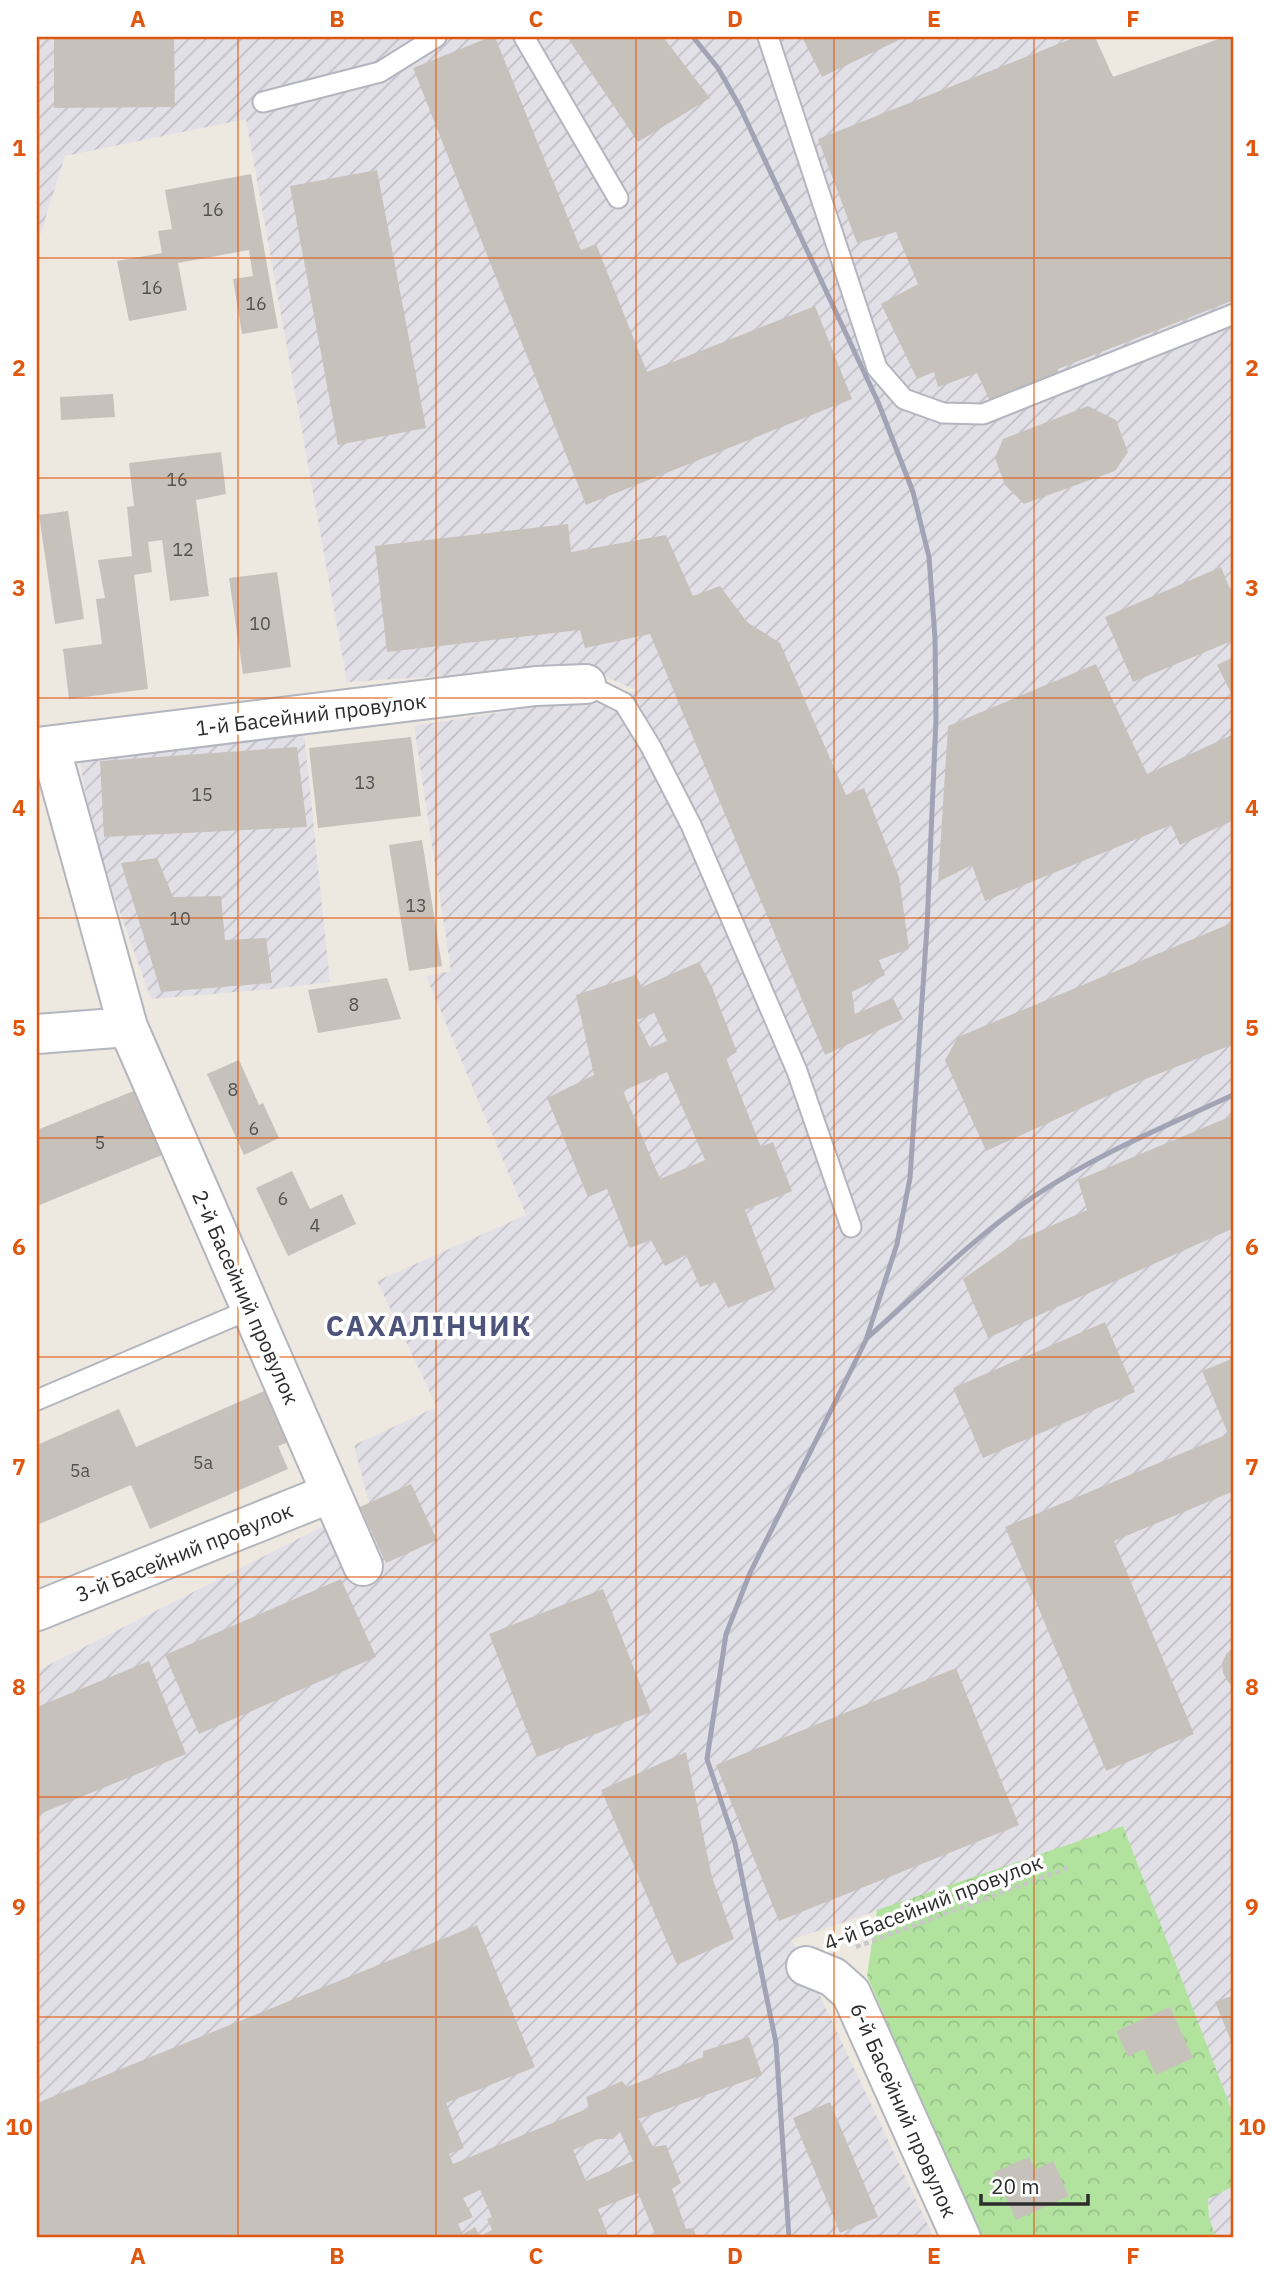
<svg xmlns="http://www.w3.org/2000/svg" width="1271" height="2275" viewBox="0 0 1271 2275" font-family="'IBM Plex Sans',sans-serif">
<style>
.industrial{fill:url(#industrial-furrows)}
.forest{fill:url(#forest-crowns)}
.building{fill:#c6c2bb;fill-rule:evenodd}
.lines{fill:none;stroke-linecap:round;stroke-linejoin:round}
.service-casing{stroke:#b3b5bf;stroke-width:23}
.minor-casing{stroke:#b3b5bf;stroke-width:42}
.path{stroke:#c8c8c8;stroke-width:4.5;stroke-dasharray:5 3.5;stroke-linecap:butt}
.service{stroke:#fff;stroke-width:19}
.minor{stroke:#fff;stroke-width:38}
.rail{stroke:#a2a4b6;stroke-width:5}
.grid{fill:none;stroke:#df570e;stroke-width:2;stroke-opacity:0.55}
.labels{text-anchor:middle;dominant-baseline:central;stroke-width:7;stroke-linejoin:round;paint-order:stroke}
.number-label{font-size:18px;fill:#535250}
.street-label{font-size:21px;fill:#2d2d2d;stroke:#fff}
.district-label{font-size:28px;font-weight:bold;letter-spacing:2px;fill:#4e537c;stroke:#fff}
.neatline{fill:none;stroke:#df570e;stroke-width:2.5}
.grid-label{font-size:23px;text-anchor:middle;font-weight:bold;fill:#df570e}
</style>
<defs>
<pattern id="industrial-furrows" width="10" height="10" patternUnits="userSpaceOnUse" patternTransform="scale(1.75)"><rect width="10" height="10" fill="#e2e0e7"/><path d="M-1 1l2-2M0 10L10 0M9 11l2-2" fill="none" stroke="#c2c0c6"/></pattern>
<pattern id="forest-crowns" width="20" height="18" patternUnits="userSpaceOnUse" patternTransform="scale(1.75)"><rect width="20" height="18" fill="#b1e29e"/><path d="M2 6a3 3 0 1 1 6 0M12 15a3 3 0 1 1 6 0" fill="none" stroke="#99c288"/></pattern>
</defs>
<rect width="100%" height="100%" fill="#ede8e0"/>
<path class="industrial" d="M37 37H1095L1113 77 1224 37H1234V2238H1187L1180 2224 1211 2209 1172 2125 1123 1827 791 1940 806 1966 934 2238H37V1671L369 1503 354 1445 437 1407 377 1281 526 1215 426 976 451 971 414 726 638 691 585 667 347 682 246 119 65 156 37 245Z
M304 733 330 982 272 989 151 999 93 837 79 756Z"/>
<path class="forest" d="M1123 1826 1234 2116V2186L1208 2199 1209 2218 1216 2238H980L867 1976 877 1910Z"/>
<path class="building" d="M54 37H174L175 107 54 108Z
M490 37H495L581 250 596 244 647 372 815 306 852 399 586 505 413 68Z
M567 37H663L710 98 638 142Z
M802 37H905L822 77Z
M1076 37H1095L1113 77 1224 37H1234V300L1058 369 1059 374 990 401 977 373 938 387 934 372 917 379 881 304 918 284 896 232 857 243 818 139Z
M377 170 426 428 338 445 290 186Z
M251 174 278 328 242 334 233 279 253 276 249 250 178 263 187 310 129 321 117 261 162 253 158 231 172 229 165 190Z
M113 394 115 417 61 420 60 397Z
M1088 406 1116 420 1128 452 1115 471 1024 504 1005 485 995 458 1003 439Z
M221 452 226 494 196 500 209 596 170 601 162 540 148 542 152 572 134 575 148 689 69 699 63 649 102 644 96 599 105 598 98 560 132 556 127 507 134 506 129 463Z
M68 511 84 619 55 624 39 515Z
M568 524 571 552 666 535 693 596 720 586 747 622 780 643 846 795 864 788 899 877 909 949 879 960 885 975 852 992 855 1014 893 998 903 1019 825 1055 650 634 585 648 580 630 387 652 375 546Z
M1221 567 1234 599V640L1133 682 1105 617Z
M277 572 291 667 243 674 229 578Z
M1234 657V699L1217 665Z
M1096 664 1147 774 1234 734V820L1180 845 1171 825 985 901 972 865 938 882 948 726Z
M411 737 421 816 318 828 309 748Z
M297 747 307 827 104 837 100 761Z
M422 840 442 966 409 971 389 845Z
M157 858 173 897 221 896 225 940 266 938 272 983 161 992 121 863Z
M1234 922V1044L1138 1082 986 1151 945 1060 958 1037Z
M699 962 712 987 737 1052 726 1058 761 1147 773 1142 792 1191 745 1210 775 1289 728 1308 715 1282 700 1287 686 1255 665 1266 651 1240 630 1248 607 1189 588 1197 547 1098 594 1075 576 995 636 975 642 987ZM654 1013 667 1041 650 1048 637 1020ZM667 1072 705 1160 660 1179 623 1091Z
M387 978 401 1019 318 1033 308 990Z
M239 1060 259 1105 263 1103 279 1138 244 1155 207 1074Z
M141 1088 167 1153 37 1206V1130Z
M1234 1115V1228L988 1338 963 1279 1017 1241 1087 1210 1078 1180Z
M292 1171 310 1209 342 1194 356 1224 288 1256 256 1188Z
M1105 1322 1135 1392 983 1458 953 1388Z
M1234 1358V1491L1114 1541 1194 1734 1106 1771 1005 1527 1228 1434 1202 1371Z
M271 1388 294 1440 278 1446 288 1469 150 1529 131 1485 37 1525V1445L119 1409 136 1447Z
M411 1484 437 1540 386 1563 360 1507Z
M341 1579 376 1657 199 1734 165 1655Z
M603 1589 651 1712 537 1757 489 1634Z
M1234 1647V1687L1228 1682 1223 1673 1222 1663 1226 1654Z
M149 1661 186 1754 37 1815V1707Z
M956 1668 1019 1825 779 1921 716 1765Z
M686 1752 712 1877 734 1939 677 1965 601 1790Z
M477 1925 535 2067 446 2103 464 2148 449 2154 453 2164 589 2108 586 2097 622 2081 627 2087 703 2057V2051L749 2037 762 2075 639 2119 653 2147 666 2145 681 2183 672 2189 686 2229 693 2228 697 2238H652L656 2236 638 2193 598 2209 609 2238H37V2103ZM620 2132 633 2161 586 2181 573 2150 598 2139H613ZM480 2190 492 2217 487 2219 492 2230 480 2236 475 2227 463 2234 458 2224 473 2217 463 2198Z
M1234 1995V2048L1215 2002Z
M1170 2007 1193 2058 1156 2075 1144 2049 1128 2057 1116 2031Z
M830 2102 878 2217 840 2233 793 2118Z
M1029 2157 1035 2170 1053 2161 1069 2196 1016 2220 994 2172Z"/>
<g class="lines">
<defs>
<path id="service" d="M524 37 618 198
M768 37 877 368 904 399 943 413 983 414 1234 314
M263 102 380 72 436 37
M586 684 624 703 651 747 691 825 797 1071 851 1227
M37 1400 251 1309"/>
<path id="minor" d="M50 746 128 1027 363 1566
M37 747 536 686 586 684
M37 1034 128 1027
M37 1611 331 1493
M806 1966 833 1977 851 1993 961 2238"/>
</defs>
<use href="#service" class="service-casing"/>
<use href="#minor" class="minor-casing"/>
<path class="path" d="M856 1947 1070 1867"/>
<use href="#service" class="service"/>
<use href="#minor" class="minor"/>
<path class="rail" d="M693 37 718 68 740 107 878 402 913 492 929 557 935 638 936 719 927 927 910 1178 897 1244 866 1340 750 1573 726 1634 707 1759 735 1843 776 2043 789 2238
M866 1339C921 1291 973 1238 1033 1197 1095 1155 1166 1126 1233 1095"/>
</g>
<path class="grid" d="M238 37V2238M436 37V2238M636 37V2238M834 37V2238M1034 37V2238M37 258H1234M37 478H1234M37 698H1234M37 918H1234M37 1138H1234M37 1357H1234M37 1577H1234M37 1797H1234M37 2017H1234"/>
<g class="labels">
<g class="number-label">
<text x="213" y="209">16</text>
<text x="152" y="287">16</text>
<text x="256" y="303">16</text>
<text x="177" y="479">16</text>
<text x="183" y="549">12</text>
<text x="260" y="623">10</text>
<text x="365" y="782">13</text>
<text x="202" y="794">15</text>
<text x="416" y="905">13</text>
<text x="180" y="918">10</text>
<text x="354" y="1004">8</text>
<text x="233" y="1089">8</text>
<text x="254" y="1128">6</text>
<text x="100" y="1142">5</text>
<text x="283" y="1198">6</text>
<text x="315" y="1225">4</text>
<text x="203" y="1462">5а</text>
<text x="80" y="1470">5а</text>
</g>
<g class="street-label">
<text transform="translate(311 714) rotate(-7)">1-й Басейний провулок</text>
<text transform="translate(246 1297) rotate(66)">2-й Басейний провулок</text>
<text transform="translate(184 1552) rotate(-22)">3-й Басейний провулок</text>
<text transform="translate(933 1902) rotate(-21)">4-й Басейний провулок</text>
<text transform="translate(904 2110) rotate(66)">6-й Басейний провулок</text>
</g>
<g class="district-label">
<text x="429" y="1325">САХАЛІНЧИК</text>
</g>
</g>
<rect width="1271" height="2275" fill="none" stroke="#ffffff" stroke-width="77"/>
<path d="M981 2194v10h107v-10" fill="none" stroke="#2d2d2d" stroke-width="3.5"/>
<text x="991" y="2194" font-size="21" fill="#2d2d2d" stroke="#ffffff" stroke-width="5" paint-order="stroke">20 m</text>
<rect x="38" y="38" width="1194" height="2198" class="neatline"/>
<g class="grid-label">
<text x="138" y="27">A</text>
<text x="337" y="27">B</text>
<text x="536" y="27">C</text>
<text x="735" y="27">D</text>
<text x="934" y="27">E</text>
<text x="1133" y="27">F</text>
<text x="19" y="156">1</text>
<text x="1252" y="156">1</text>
<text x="19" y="376">2</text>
<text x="1252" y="376">2</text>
<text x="19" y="596">3</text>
<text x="1252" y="596">3</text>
<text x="19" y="816">4</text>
<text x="1252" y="816">4</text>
<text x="19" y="1036">5</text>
<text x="1252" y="1036">5</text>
<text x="19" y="1255">6</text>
<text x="1252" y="1255">6</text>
<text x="19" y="1475">7</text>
<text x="1252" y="1475">7</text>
<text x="19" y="1695">8</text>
<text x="1252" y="1695">8</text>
<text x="19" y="1915">9</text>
<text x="1252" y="1915">9</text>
<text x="19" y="2135">10</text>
<text x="1252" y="2135">10</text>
<text x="138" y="2264">A</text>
<text x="337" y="2264">B</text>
<text x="536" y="2264">C</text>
<text x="735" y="2264">D</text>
<text x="934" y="2264">E</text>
<text x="1133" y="2264">F</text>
</g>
</svg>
